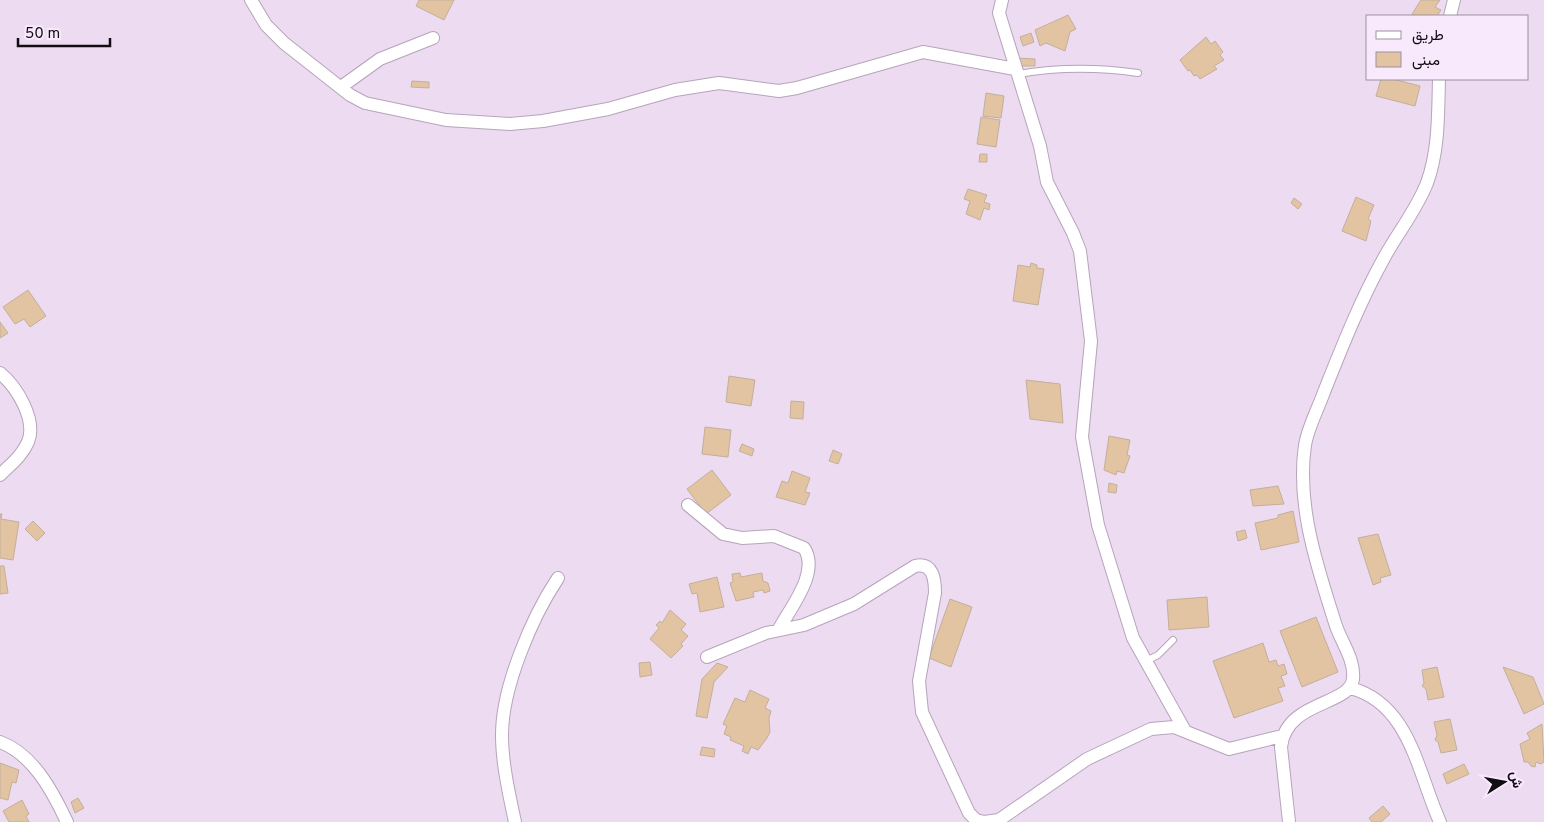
<svg xmlns="http://www.w3.org/2000/svg" width="1544" height="822" viewBox="0 0 1544 822" font-family="Overpass,Vazirmatn,sans-serif">
<style>
.building{fill:#e2c4a3;stroke:#c3af9a}
.lines{fill:none;stroke-linecap:round;stroke-linejoin:round}
.service-casing{stroke:#b6a4ba;stroke-width:8}
.minor-casing{stroke:#b6a4ba;stroke-width:14}
.service{stroke:#fff;stroke-width:6}
.minor{stroke:#fff;stroke-width:12}
</style>
<rect width="100%" height="100%" fill="#eddbf2"/>
<path class="building" d="M419 0H454L444 20 416 6Z
M1421 0H1440L1435 7 1441 10 1437 16H1416L1412 14Z
M1068 15 1076 29 1070 32 1065 51 1046 43 1040 46 1035 30Z
M1031 33 1034 42 1023 46 1020 37Z
M1206 37 1211 44 1215 41 1223 52 1220 55 1224 60 1214 66 1217 69 1200 79 1197 75 1194 76 1190 70 1188 71 1180 60Z
M1016 58 1035 59V66H1016Z
M1381 79H1393L1420 86 1415 106 1376 96Z
M412 81 429 82V88L411 87Z
M986 93 1004 96 1001 118 983 116Z
M981 117 1000 120 996 147 977 144Z
M980 154H987V162H979Z
M968 189 987 195 984 202 990 204 989 210 984 208 980 220 966 214 970 201 964 199Z
M1356 197 1374 205 1368 219 1371 221 1366 241 1342 231Z
M1294 198 1302 204 1298 209 1291 203Z
M1031 263 1037 265V268L1044 269 1038 305 1013 301 1018 265 1030 267Z
M28 290 46 316 30 327 24 319 15 324 3 307Z
M0 322 8 333 0 338Z
M729 376 755 380 751 406 726 402Z
M1026 380 1060 384 1063 423 1030 419Z
M791 401 804 402 803 419 790 418Z
M705 427 731 430 728 457 702 454Z
M1109 436 1130 440 1127 455 1130 456 1124 473 1117 471 1116 475 1104 470Z
M742 444 754 449 752 456 739 451Z
M833 450 842 454 838 464 829 461Z
M712 470 731 495 706 514 687 489Z
M792 471 810 478 805 492 810 493 805 505 776 497 782 481 788 483Z
M1109 483 1117 485 1116 493 1108 492Z
M1278 486 1284 504 1253 506 1250 490Z
M1293 511 1299 542 1261 550 1255 523 1278 518V515Z
M0 514H2L1 519 19 522 13 560 0 558Z
M33 521 45 533 37 541 25 529Z
M1245 530 1247 538 1238 541 1236 532Z
M1378 534 1391 575 1380 578 1381 582 1373 585 1358 538Z
M0 566H4L8 593 0 594Z
M740 573 741 577 762 573 763 581 768 583 770 591 764 593 763 590 753 592 754 597 736 601 730 583 733 582 732 574Z
M717 577 724 607 700 612 697 593 692 594 689 584Z
M1207 597 1209 627 1169 630 1167 600Z
M950 599 972 607 951 667 929 658Z
M670 610 686 624 681 630 688 636 681 644 683 646 671 658 650 639 659 628 656 625 660 621 662 623Z
M1316 617 1338 672 1302 687 1280 631Z
M1263 643 1269 662 1276 660 1278 666 1284 664 1287 674 1281 676 1285 686 1278 688 1283 701 1234 718 1213 661Z
M650 662 652 675 640 677 639 663Z
M717 663 728 667 714 682 707 718 696 716 702 679Z
M1437 667 1444 697 1428 700 1426 689 1422 686 1424 683 1422 670Z
M1503 667 1533 677 1544 704 1524 714Z
M750 690 769 699 765 708 771 711 769 718 770 732 767 738 758 750 751 747 748 754 742 751 744 746 730 740 731 737 724 734 727 726 723 724 735 698 745 702Z
M1450 719 1457 750 1441 753 1438 742 1435 740 1437 735 1434 722Z
M1542 724 1544 762 1541 764 1536 762 1535 767 1531 766 1528 762H1524L1520 744 1530 739 1527 733Z
M702 747 715 749 714 757 700 755Z
M0 763 19 770 16 783 12 782 8 800 0 798Z
M1464 764 1469 774 1447 784 1443 774Z
M78 798 84 808 75 813 71 802Z
M22 800 29 814 26 816 29 822H9L3 811Z
M1383 806 1390 814 1381 822H1372L1369 818Z"/>
<g class="lines">
<defs>
<path id="service" d="M1018 74C1059 67 1096 67 1138 73
M1146 661 1158 655 1173 640"/>
<path id="minor" d="M251 0 266 25 284 43 350 95 365 103 446 120 510 124 543 121 608 109 675 90 719 83 779 91 797 88 923 52 1015 69
M1002 0 999 13 1002 23 1040 146 1047 182 1073 233 1080 251 1091 341 1082 437 1098 525 1133 638 1184 729
M1450 16 1454 0
M341 87 380 59 433 38
M0 373C17 387 37 420 28 442 22 456 10 465 0 475
M688 505 723 534 742 538 774 536 804 548C820 572 791 607 779 629
M707 657 766 633 804 625 854 604 915 566C933 562 935 579 935 593L919 681 922 712 969 813 976 820 984 822 999 820 1087 759 1151 729 1174 727 1229 749 1282 736
M1350 688C1410 703 1418 774 1440 822
M0 742C33 754 53 792 67 822
M515 822C509 794 502 763 502 735 502 687 532 617 558 578
M1289 822 1281 747C1286 700 1350 706 1353 679 1355 660 1342 643 1336 626 1318 569 1296 506 1305 445 1308 427 1318 409 1324 392 1342 347 1360 301 1384 258 1398 232 1416 211 1427 183 1439 150 1438 114 1439 79"/>
</defs>
<use href="#service" class="service-casing"/>
<use href="#minor" class="minor-casing"/>
<use href="#service" class="service"/>
<use href="#minor" class="minor"/>
</g>
<rect x="1366" y="15" width="162" height="65" fill="#f8e9fc" stroke="#9c919f"/>
<rect x="1376" y="31" width="25" height="8" fill="#ffffff" stroke="#9c919f"/>
<text x="1412" y="40" font-size="15" fill="#120c13">طريق</text>
<rect x="1376" y="52" width="25" height="15" fill="#e2c4a3" stroke="#9c919f"/>
<text x="1412" y="65" font-size="15" fill="#120c13">مبنى</text>
<g transform="translate(1504 782) rotate(79)" stroke="#f8e9fc" stroke-width="4" paint-order="stroke">
<path d="M0-4L9 19L0 12L-9 19Z" fill="#120c13"/>
<text y="-8" font-size="14" font-weight="bold" text-anchor="middle" fill="#120c13">ش</text>
</g>
<path d="M18 38v8h92v-8" fill="none" stroke="#120c13" stroke-width="2.5"/>
<text x="25" y="38" font-size="15" fill="#120c13" stroke="#f8e9fc" stroke-width="4" paint-order="stroke">50 m</text>
</svg>
